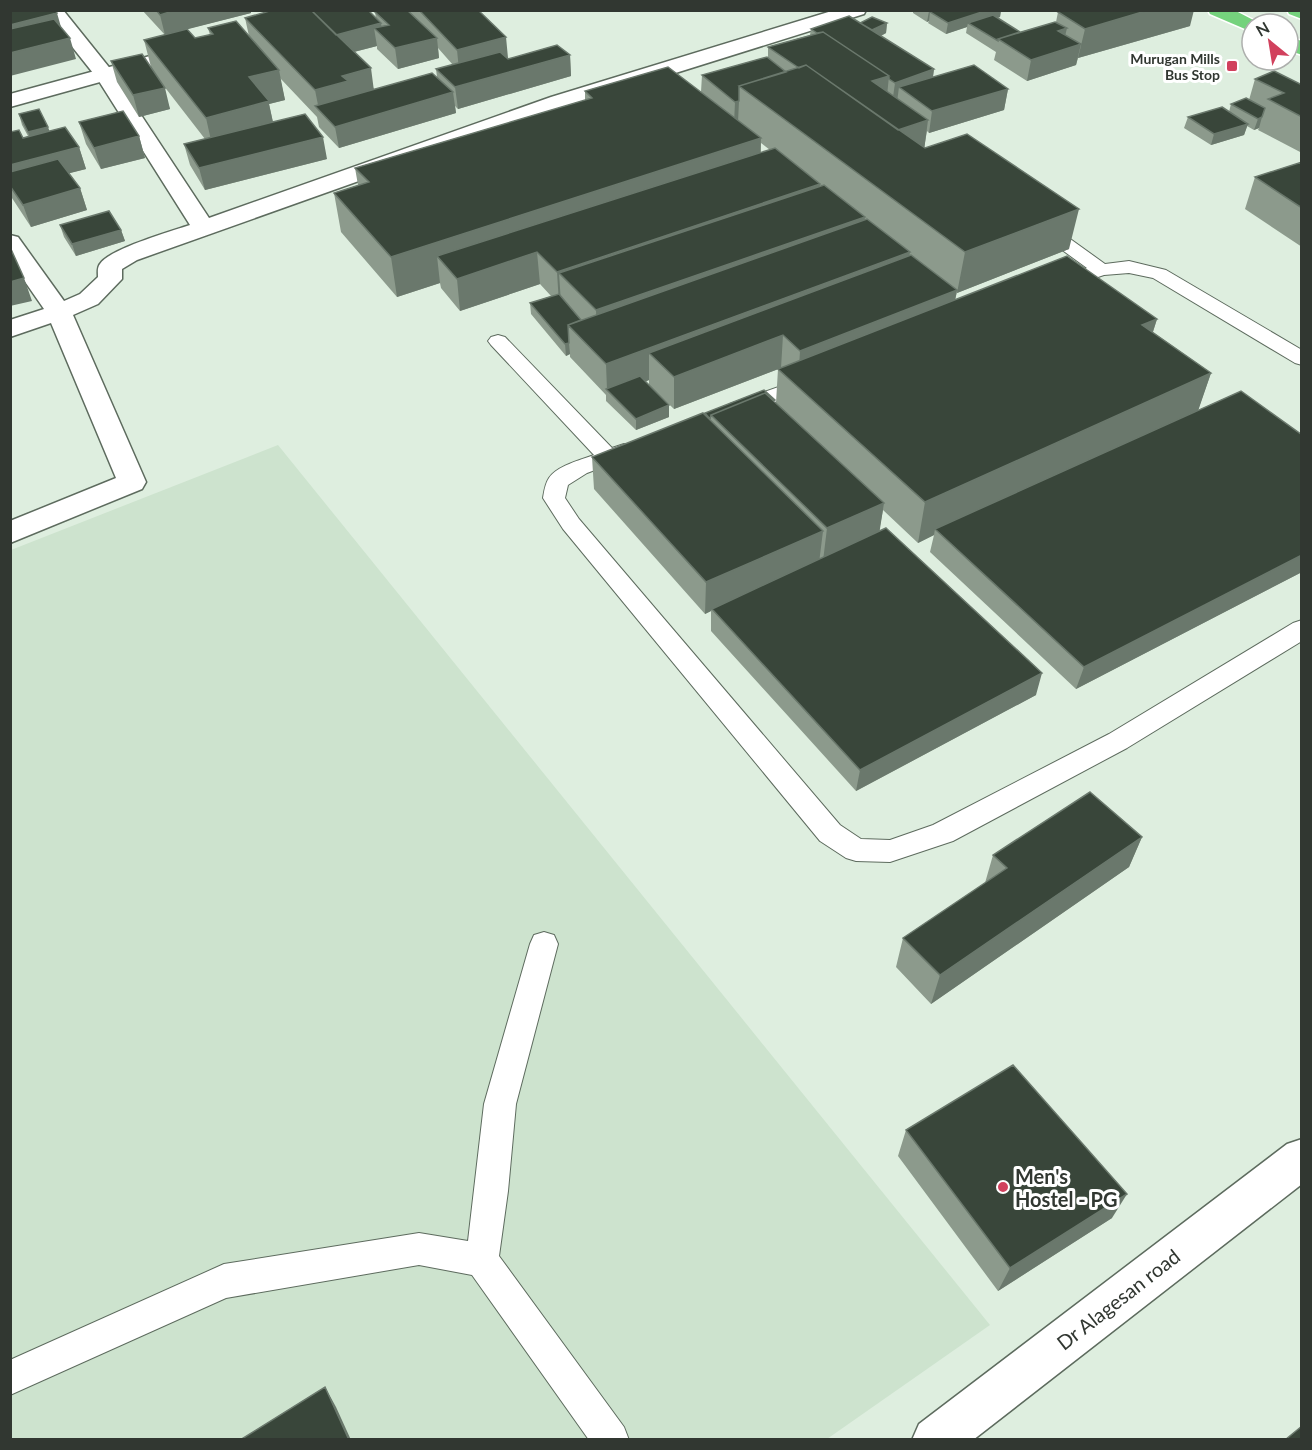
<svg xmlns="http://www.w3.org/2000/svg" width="1312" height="1450" viewBox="0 0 1312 1450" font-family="Lato,sans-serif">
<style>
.built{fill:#cde3ce}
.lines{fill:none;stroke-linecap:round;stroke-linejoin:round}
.lane-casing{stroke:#5d6b5e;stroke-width:2}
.street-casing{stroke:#5d6b5e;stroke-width:3}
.secondary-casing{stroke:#5d6b5e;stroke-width:3}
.highway-casing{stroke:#fff;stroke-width:3}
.lane{fill:#fff;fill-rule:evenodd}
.street{fill:#fff;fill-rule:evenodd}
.secondary{fill:#fff;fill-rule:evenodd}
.highway{fill:#75d27d;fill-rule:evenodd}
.wall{fill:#8c9a8c;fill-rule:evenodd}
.shaded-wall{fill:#6a786c}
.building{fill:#39463a;stroke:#6a786c;stroke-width:1.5}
.poi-dot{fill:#d1415d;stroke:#fff;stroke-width:2}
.labels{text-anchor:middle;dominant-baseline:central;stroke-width:6;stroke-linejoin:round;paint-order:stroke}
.far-poi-label{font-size:14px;font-weight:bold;fill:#313731;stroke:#fff;text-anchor:end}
.near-poi-label{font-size:20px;font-weight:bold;fill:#313731;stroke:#fff;text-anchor:start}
.near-street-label{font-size:20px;fill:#313731;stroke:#fff}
</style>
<rect width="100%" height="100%" fill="#deeedf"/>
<path class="built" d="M278 445 990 1325 827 1439 11 1440V550Z"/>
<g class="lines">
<defs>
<path id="lane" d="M1042 222 1048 223 1105 264 1129 261 1166 270 1302 350V365L1295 363 1153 278 1129 273 1104 275 1059 290 1052 288 1049 284 1052 280 1087 268 1036 231 1033 227 1036 223Z
M498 335 505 337 612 448 624 444 632 446 635 451 632 456 587 473 568 485 565 498 579 519 840 825 861 839 890 840 933 825 1109 734 1293 623 1302 620V641L1127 748 953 841 890 862 856 861 846 858 820 841 563 529 543 498C544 492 545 484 549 478 557 466 580 460 594 455L491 345 488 341 491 337Z
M810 376 817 378 820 382 817 386 737 416 730 414 727 409 730 404Z
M544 932 554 935 558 944 516 1104 508 1191 499 1256 624 1427 629 1440H589L472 1275 419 1265 226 1298 10 1395V1360L224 1264 419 1233 468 1241 484 1104 530 944 534 935Z"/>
<path id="street" d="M43 10H63L112 71 209 218 551 97 835 10H866L864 14 567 107 137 260 122 269V279L98 304 73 315 146 482 142 489 10 543V521L116 478 51 323 10 337V320L44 309 10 260V235L18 237 64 301 80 294 98 277C98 272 97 268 100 264 109 249 172 231 190 225L97 78Z"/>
<path id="secondary" d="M194 44 201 46 204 50 201 54 10 107V94Z
M1302 1139V1184L973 1440H912L919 1424 1287 1144Z"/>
<path id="highway" d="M1208 10H1234L1261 24H1252V32L1210 14Z
M1287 10H1302V19L1289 14Z
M1288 37 1302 41V55L1288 50Z"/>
</defs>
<use href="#lane" class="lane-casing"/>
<use href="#street" class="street-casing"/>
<use href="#secondary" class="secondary-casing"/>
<use href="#highway" class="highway-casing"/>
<use href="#lane" class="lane"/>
<use href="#street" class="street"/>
<use href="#secondary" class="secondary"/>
<use href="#highway" class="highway"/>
</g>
<path class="wall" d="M142 10H251V13L187 29 195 38 210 35 208 28 249 36 245 18 376 19 375 12 381 10H478L507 58 570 55 571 76 458 109 455 106 456 113 339 148 319 127 317 117 280 78 285 100 269 104 273 122 327 159 205 190 190 165 184 144 205 139 160 81 170 109 139 117 117 82 111 61 151 67 144 40 165 35ZM377 46V49L398 69 439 58 438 48 453 65 436 69 437 77 374 89 354 52Z
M913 10H1001L1000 17 997 18 1020 32 1056 22 1058 12 1190 26 1078 58 1076 65 1027 81 994 60 996 52 966 33 967 27 946 34 928 23 929 21 927 22 913 13Z
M860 23H887L886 33 881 36 934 69 933 77 1008 89 1004 110 929 133 927 131 924 148 1069 249 957 293V292L955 300 1157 319 1153 332 1211 373 1198 410 1302 435V572L1076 689 930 552 934 535 918 543 883 510 879 531 1036 695 856 791 711 631V611L705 614 594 489 592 457 705 415V413L775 402 776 403 778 369 781 368 674 409 649 385V380L645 382 669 417 636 430 606 401V395L570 357V354L566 356 531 314 530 303 551 296 540 284 460 311 441 288 440 283 397 297 341 232 334 193 358 185 355 168 585 100V91L701 92 702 75 768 58V47L810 35 811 29ZM761 143 770 150 761 153Z
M1255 79 1300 84H1302V153L1258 130 1259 128 1254 130 1247 126 1244 135 1211 145 1184 128 1188 117 1229 112 1231 104 1249 100Z
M19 114 79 147 86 169 69 173 80 188 87 210 31 227 10 195V130L12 132 23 138 28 136 22 125Z
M79 122 139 136 145 158 101 169 86 144Z
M1302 162V247L1245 209 1255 177Z
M60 225 121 230 125 241 76 256 64 237Z
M1142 837 1129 867 931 1004 896 967 903 938 985 883 993 855Z
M906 1130 1112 1218 998 1291 898 1156Z"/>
<path class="shaded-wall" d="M176 10H251V13L165 35 160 15Z
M931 10H959L930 12 929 21 927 22 929 11Z
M988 10H1001L1000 17 972 26 968 23 967 27 946 34 948 23Z
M1149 10H1194L1190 26 1078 58 1085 29Z
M57 13 63 34 10 47V25Z
M381 23 383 37 374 28 377 46 338 56 334 35Z
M887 23 886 33 867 43 869 32Z
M1067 28 1062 49 1058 31Z
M506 37 508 58 459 70 457 50Z
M70 38 76 59 10 76V53Z
M437 38 439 58 398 69 395 48Z
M1081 44 1076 65 1027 81 1031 60Z
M570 55 571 76 458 109 455 87Z
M371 68 375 99 319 110 315 90 342 76Z
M934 69 931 90 899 87 897 102 892 104 895 83Z
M279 70 285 100 269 104 275 132 213 149 206 118 249 77Z
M889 76 886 106 872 81Z
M165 88 170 109 139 117 133 95Z
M1008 89 1004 110 929 133 932 111Z
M453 92 456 113 339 148 335 127Z
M739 101 738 122 734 124 735 102Z
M1262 117 1259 128 1254 130 1258 119Z
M928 120 924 151 892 132Z
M1248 124 1244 135 1211 145 1214 134Z
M48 127 52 138 31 143 28 132Z
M139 136 145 158 101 169 94 148Z
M323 137 327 159 205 190 199 168Z
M761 138 759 178 437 256 440 283 397 297 391 257Z
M79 147 86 169 12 188 10 186V165Z
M820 184 817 215 559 273 561 303 559 304 557 272Z
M80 188 87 210 31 227 23 205Z
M1079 209 1069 249 957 293 965 252Z
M865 217 861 249 597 343 596 310Z
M121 230 125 241 76 256 72 244Z
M537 252 540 284 460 311 457 279Z
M910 252 905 284 649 353V380L611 394 607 390 606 364Z
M24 278 32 301 10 306V282Z
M957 290 951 322 798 383 800 351Z
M1157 319 1144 359 1142 325Z
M783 335 781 368 674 409V377Z
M569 343 570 354 566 356 565 344Z
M1211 373 1197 414 935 529 934 535 918 543 925 502Z
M669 405V417L636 430V419Z
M884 503 879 535 823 561 827 528Z
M823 531 819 563 712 609 711 611 705 614 706 582Z
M1302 555V572L1076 689 1084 667Z
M1042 673 1036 695 856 791 860 770Z
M1142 837 1129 867 931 1004 940 975Z
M1127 1194 1112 1218 998 1291 1010 1268Z
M325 1387 336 1407 351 1440H349Z"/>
<path class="building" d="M10 10H55L57 13 10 25Z
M156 10H176L160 15Z
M273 10H311L371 68 342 76 348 81 315 90 245 18Z
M311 10H368L381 23 336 35Z
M381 10H407L437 38 395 48 374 28 389 25 375 12Z
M419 10H478L506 37 457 50Z
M935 10H988L948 23 930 12Z
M1062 10H1149L1085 29 1058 12Z
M993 15 1020 32 998 39V41L968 23Z
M849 16 934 69 895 83 889 79V76L823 32 817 33 811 29Z
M872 17 887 23 872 30 860 23Z
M54 19 70 38 10 53V29Z
M236 21 279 70 249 77 269 101 206 118 144 40 187 29 195 38 213 34 208 28Z
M1055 22 1067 28 1058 31 1081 44 1031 60 998 39Z
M823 32 889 76 872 81 928 120 898 130 806 65 799 68 768 47Z
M557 45 570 55 455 87 436 69 500 52 508 59Z
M142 54 165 88 133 95 111 61Z
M767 57 786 72 739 86V101L735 102 702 75Z
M806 65 925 148 967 134 1079 209 965 252 739 86Z
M974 65 1008 89 932 111 899 87Z
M668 67 761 138 391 257 334 193 369 182 355 168 592 98 585 91Z
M1274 71 1300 84H1302V117L1268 99 1284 93 1255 79Z
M432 73 453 92 335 127 315 106Z
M1246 98 1265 108 1262 117 1258 119 1231 104Z
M1222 107 1248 124 1214 134 1188 117Z
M39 109 48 127 28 132 19 114Z
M123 111 139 136 94 148 79 122Z
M305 114 323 137 199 168 184 144Z
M65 127 79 147 10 165V132L19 130 23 138Z
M775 148 820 184 557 272 537 252 457 279 437 256Z
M58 159 80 188 23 205 10 186V172Z
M1302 162V208L1255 177Z
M824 185 865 217 596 310 559 273Z
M109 211 121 230 72 244 60 225Z
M867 219 910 252 606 364 568 325Z
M10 247 24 278 10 282Z
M911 255 957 290 800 351 783 335 674 377 649 353Z
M1067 256 1157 319 1142 325 1211 373 925 502 778 369Z
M559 294 581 320 568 325 569 343 565 344 530 303Z
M640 376 669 405 636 419 606 389Z
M764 390 775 400 774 401 765 393 711 415 710 419 705 413Z
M1241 391 1302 435V555L1084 667 935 529Z
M765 393 884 503 827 528 711 415Z
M703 413 823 531 706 582 592 457Z
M886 528 1042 673 860 770 712 609Z
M1090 792 1142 837 940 975 903 938 1007 868 993 855Z
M1013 1065 1127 1194 1010 1268 906 1130Z
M325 1387 349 1440H240Z
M1302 1426V1440H1285Z"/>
<g class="poi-dot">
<rect x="1226" y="60" width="12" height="12" rx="3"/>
<circle cx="1003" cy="1187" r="6"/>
</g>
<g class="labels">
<g class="far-poi-label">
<text x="1220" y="58">Murugan Mills<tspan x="1220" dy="16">Bus Stop</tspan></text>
</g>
<g class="near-poi-label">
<text x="1015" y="1176">Men's<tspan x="1015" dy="23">Hostel - PG</tspan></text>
</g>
<g class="near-street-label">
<text transform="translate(1118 1299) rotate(-38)">Dr Alagesan road</text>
</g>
</g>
<rect width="1312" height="1450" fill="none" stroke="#313731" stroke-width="24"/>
<g transform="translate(1270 42) rotate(330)"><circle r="28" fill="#ffffff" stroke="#adafad" stroke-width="1.5"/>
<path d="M0-4.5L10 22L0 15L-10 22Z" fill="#d1415d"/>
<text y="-9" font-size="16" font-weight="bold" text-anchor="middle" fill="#313731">N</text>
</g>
</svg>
